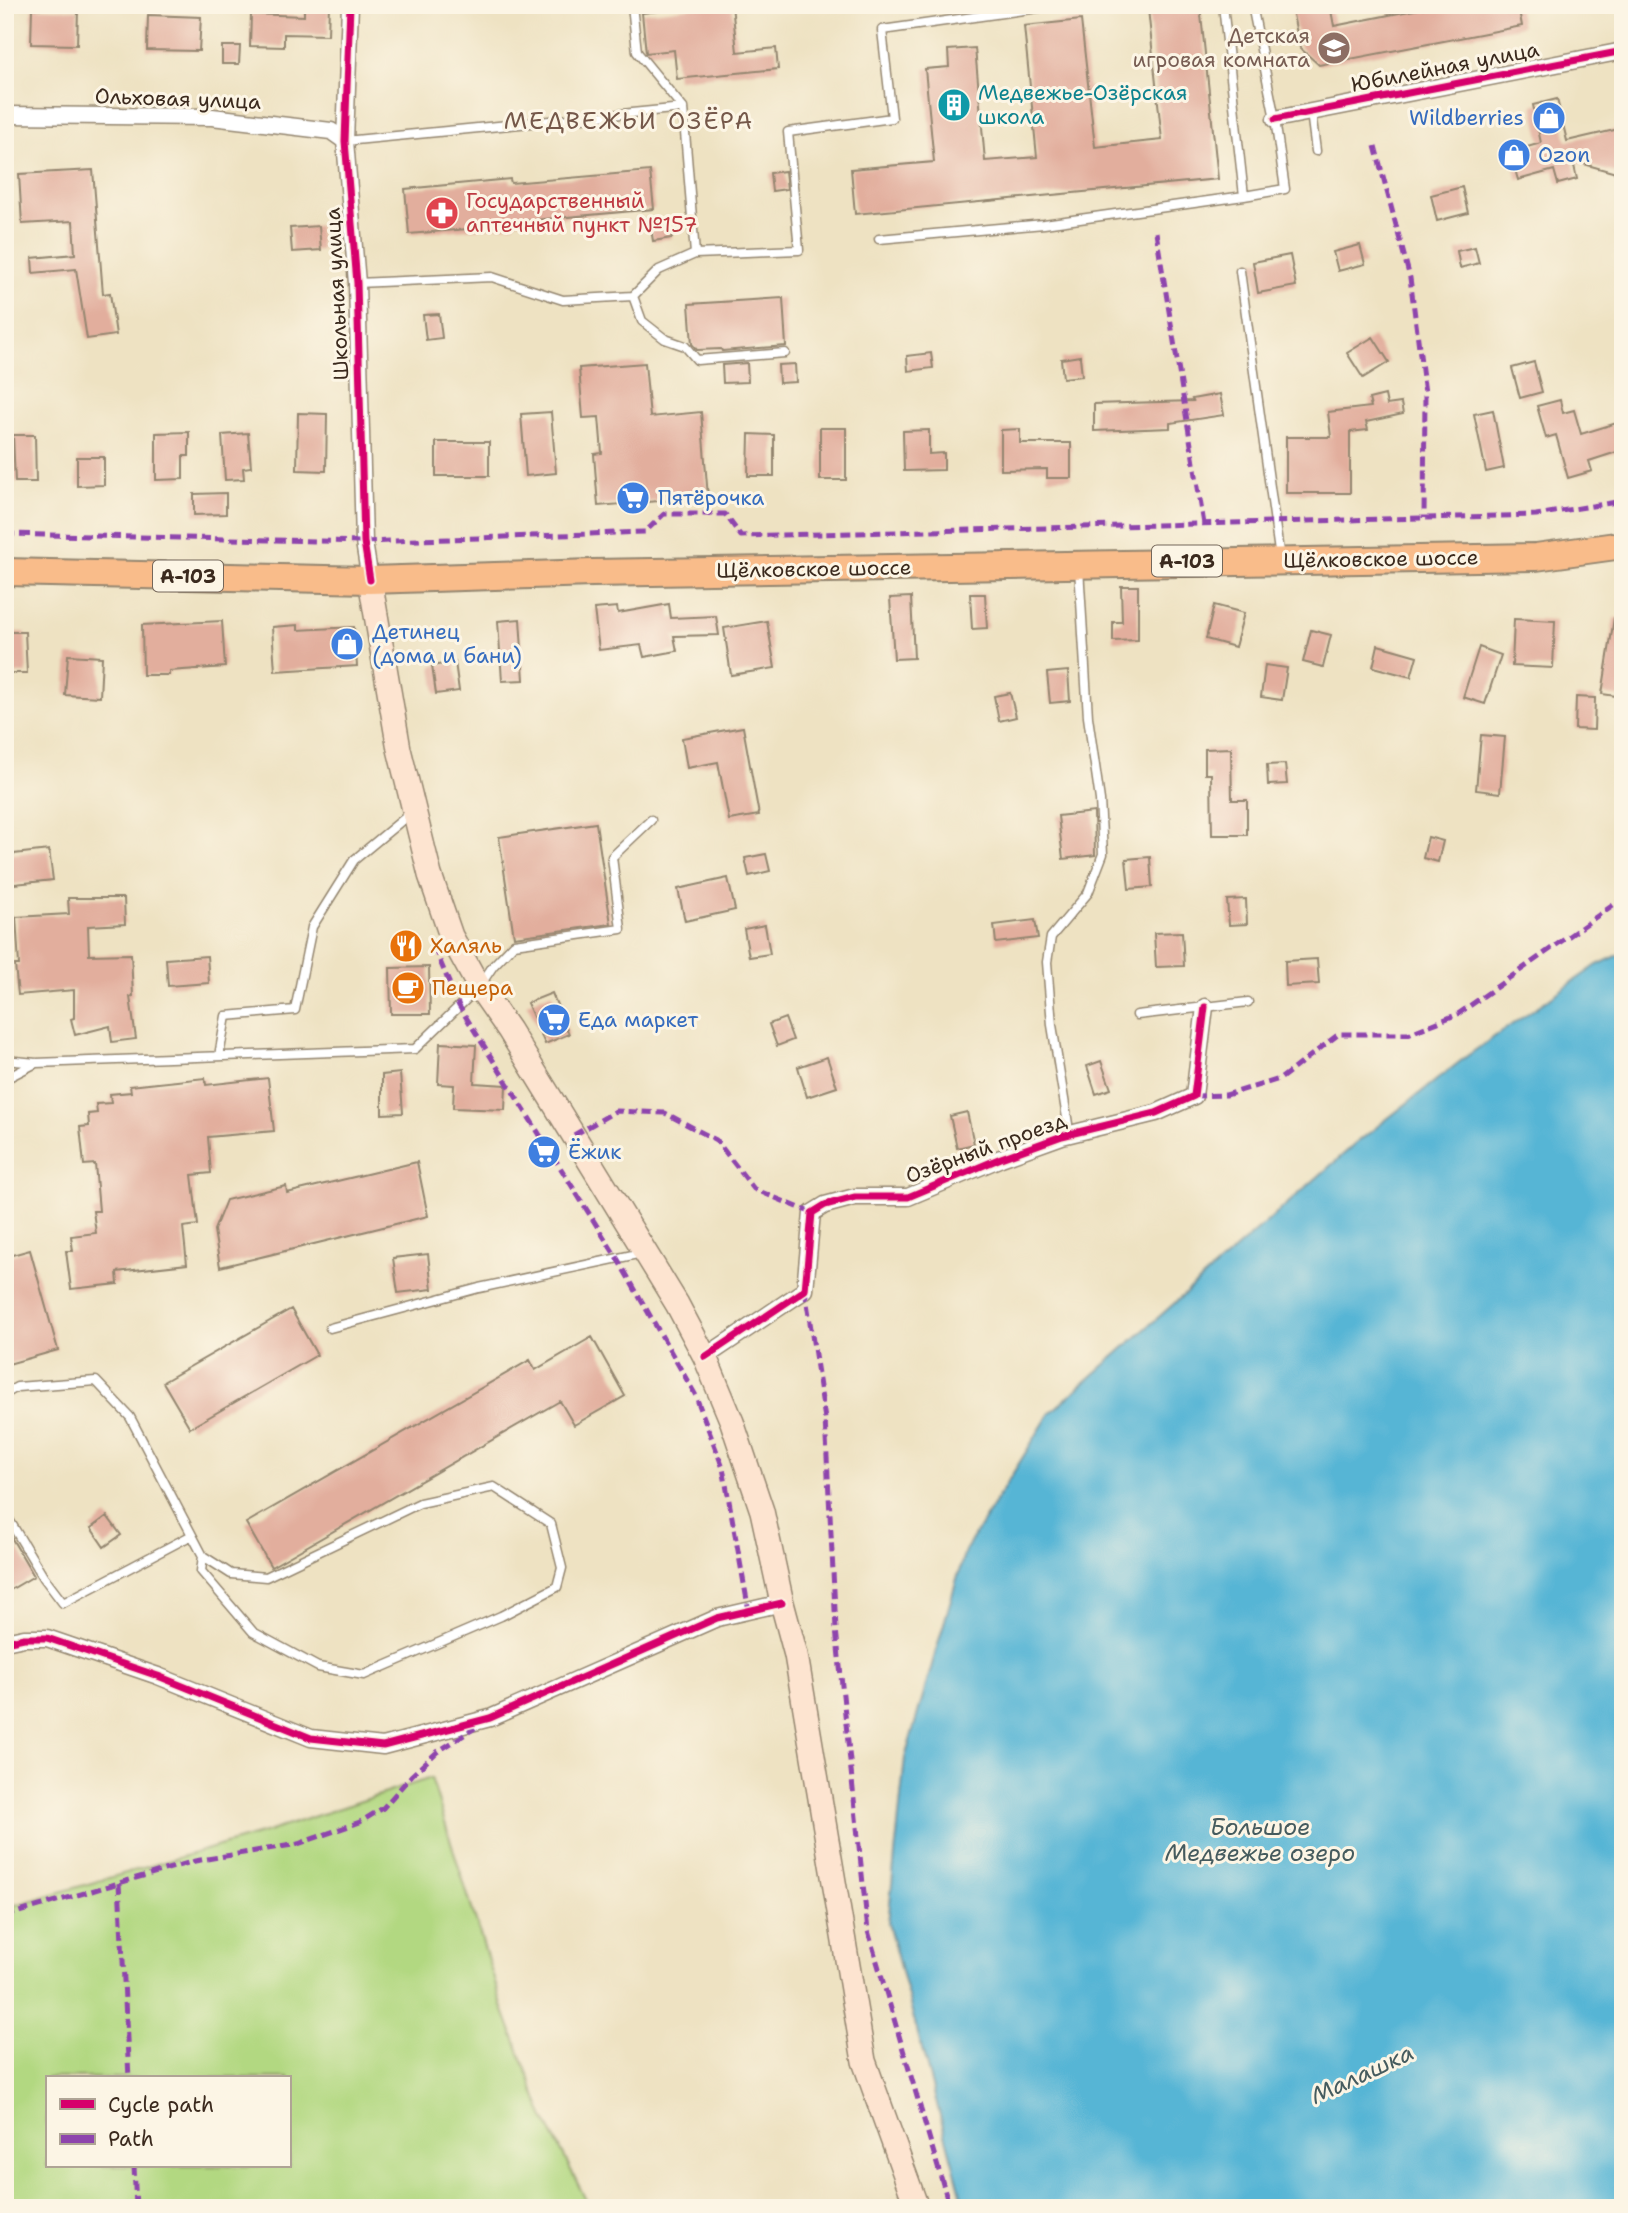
<svg xmlns="http://www.w3.org/2000/svg" width="1628" height="2213" viewBox="0 0 1628 2213" font-family="'Shantell Sans',sans-serif">
<style>
.green{fill:#b2d881;stroke:#768150;stroke-width:2;fill-rule:evenodd}
.water{fill:#57b5d5;stroke:#49707a;stroke-width:2}
.building{fill:#e2ae9d}
.lines{fill:none;stroke-linecap:round;stroke-linejoin:round}
.service-casing{stroke:#948670;stroke-width:11}
.minor-casing{stroke:#948670;stroke-width:19}
.secondary-casing{stroke:#948670;stroke-width:26}
.primary-casing{stroke:#948670;stroke-width:30}
.service{stroke:#fff;stroke-width:8}
.minor{stroke:#fff;stroke-width:16}
.secondary{stroke:#fde4d0;stroke-width:23}
.primary{stroke:#f9bc8a;stroke-width:26}
.quiet{stroke:#8e44ad;stroke-width:5;stroke-dasharray:10 5;stroke-linecap:butt}
.cycleway-casing{stroke:#fcf5e5;stroke-width:11}
.cycleway{stroke:#d6006c;stroke-width:7}
.labels{text-anchor:middle;dominant-baseline:central;stroke-width:6;stroke-linejoin:round;paint-order:stroke}
.shield{fill:#fcf5e5;stroke:#75675a;stroke-width:2}
.shield-label{font-size:19px;font-weight:bold;fill:#3b2a1e}
.education-label{font-size:21px;fill:#785e54;stroke:#fcf5e5;text-anchor:end}
.street-label{font-size:21px;fill:#3b2a1e;stroke:#fcf5e5}
.culture-label{font-size:21px;fill:#0d838f;stroke:#fcf5e5;text-anchor:start}
.shop-label{font-size:21px;fill:#366cbe;stroke:#fcf5e5;text-anchor:start}
.health-label{font-size:21px;fill:#be3a42;stroke:#fcf5e5;text-anchor:start}
.food-label{font-size:21px;fill:#c56008;stroke:#fcf5e5;text-anchor:start}
.water-label{font-size:23px;font-style:italic;fill:#455b5e;stroke:#fcf5e5}
.quarter-label{font-size:24px;letter-spacing:2px;fill:#75584a;stroke:#fcf5e5}
</style>
<rect width="100%" height="100%" fill="#fcf5e5"/>
<filter id="ink" filterUnits="userSpaceOnUse"><feTurbulence type="fractalNoise" baseFrequency=".0143" numOctaves="2"/><feDisplacementMap in="SourceGraphic" scale="14" xChannelSelector="R" yChannelSelector="G"/><feConvolveMatrix kernelMatrix="1 2 1 2 8 2 1 2 1" color-interpolation-filters="sRGB"/></filter>
<filter id="wash" filterUnits="userSpaceOnUse"><feTurbulence type="fractalNoise" baseFrequency=".00686" numOctaves="4" result="noise"/><feDisplacementMap in="SourceGraphic" scale="28" xChannelSelector="R" yChannelSelector="G"/><feGaussianBlur stdDeviation="1.57" result="paint"/><feColorMatrix in="noise" values="0 0 0 0 0 0 0 0 0 0 0 0 0 0 0 0 0 1.4 0 .05"/><feComposite in="paint" operator="in"/></filter>
<g filter="url(#wash)">
<rect width="100%" height="100%" fill="#eee2c2"/>
<path class="green" d="M431 1778 503 2008 543 2114 590 2208H5V1908L264 1833ZM47 2078H289V2166H47Z"/>
<path class="water" d="M1623 953V2208H965L888 1923 905 1758 965 1551 1050 1413 1354 1145 1467 1056 1597 965Z"/>
<g id="blocks">
<path class="building" d="M304 5H329L328 35 284 34V47L250 46 251 14 304 16Z
M712 5H732L737 52 776 48 778 69 677 79 674 50 646 53 642 13Z
M1182 5H1200L1218 179 855 214 851 169 934 162 925 69 949 67 948 50 975 48 985 161 1037 157 1024 26 1081 20 1095 147 1162 140 1148 9Z
M1291 5H1330L1334 26 1439 5H1518L1522 26 1319 65 1300 48Z
M32 8 78 10 77 45 31 44Z
M148 15 201 17 199 51 147 50Z
M222 46H240L239 64H222Z
M1557 99 1567 141 1623 128V175L1573 161 1577 179 1558 184 1554 170 1518 180 1510 152 1541 143 1533 105Z
M93 170 103 294 110 293 116 335 87 339 76 269 33 273 32 258 75 254 73 221 22 224 19 174Z
M650 171 654 209 514 222 515 225 409 234 405 189 510 179 511 183Z
M785 171 787 189 772 191 770 173Z
M1462 187 1468 213 1437 221 1431 195Z
M669 220 672 238 653 241 650 223Z
M319 226 321 250 292 252 290 228Z
M1360 245 1365 264 1338 271 1333 252Z
M1475 247 1479 263 1460 268 1457 251Z
M1290 255 1296 286 1258 293 1253 262Z
M783 298 786 346 722 351 721 349 697 350 692 344 689 304Z
M439 314 442 338 426 340 423 315Z
M1373 337 1389 362 1363 378 1347 353Z
M931 353 933 368 908 371 907 356Z
M1080 356 1082 376 1063 378 1061 359Z
M1534 362 1542 392 1520 398 1512 368Z
M645 363 650 417 701 412 708 497 598 506 594 454 602 453 599 417 583 418 579 368Z
M747 363 748 382 723 383 722 365Z
M795 364 796 382 779 383 778 365Z
M1220 394 1224 415 1170 423V428L1094 431V404L1193 401 1192 399Z
M1385 395 1387 405 1401 403 1403 414 1366 422 1368 430 1350 432V493H1286V437H1331L1328 412 1371 407 1369 399Z
M1560 400 1563 413 1574 410 1581 434 1623 421V450L1589 461 1592 471 1568 478 1556 435 1546 438 1537 406Z
M1493 410 1504 468 1486 472 1474 414Z
M551 412 556 473 526 476 521 414Z
M298 413 327 414 326 471 297 470Z
M820 428H846V480H820Z
M1020 429V443H1071V478H1047V469L1001 470V430Z
M929 430V454L944 453V470L904 471 903 431Z
M189 432V456H183V479L156 480V433Z
M248 433 251 467 243 468 244 479 225 480 222 435Z
M749 434 774 435V476H748Z
M13 435H35L36 482H15Z
M436 442H489V476H436Z
M77 457H104V485L77 486Z
M226 493V514L194 515V494Z
M1121 586H1138V640L1113 641V622H1122Z
M970 594H985L987 628 972 629Z
M911 597 914 658 894 659 890 598Z
M669 604 671 618 716 616 719 635 674 636 677 651 644 657 641 645 599 650 594 609 617 607 618 613Z
M1214 605 1244 613 1235 647 1206 639Z
M1614 618H1623V697L1602 694Z
M520 619 524 680 502 681 498 621Z
M1514 619 1555 621 1553 668 1512 666Z
M222 621 225 667 169 671V675H143L142 625Z
M767 621 775 668 731 675 724 628Z
M298 625V630L354 627 357 666 275 671 272 627Z
M1311 630 1331 635 1323 667 1303 662Z
M9 632H25L27 673H10Z
M1378 645 1417 656 1411 677 1373 667Z
M1479 647 1501 655 1485 704 1463 697Z
M68 655 102 657 100 697 65 695Z
M455 662 459 691 436 694 432 666Z
M1265 665 1287 668 1282 700 1261 697Z
M1068 671 1070 701 1050 703 1047 673Z
M1010 693 1016 717 999 721 994 696Z
M1576 697 1595 698 1594 730 1575 729Z
M743 727 759 815 729 820 718 762 687 768 682 738Z
M1481 735 1505 737 1500 793 1476 790Z
M1231 748 1232 800H1247V835H1212L1211 774H1205V749Z
M1285 764 1287 784 1268 785 1267 765Z
M1094 812 1095 855 1063 859 1058 816Z
M596 823 611 924 514 937 499 837Z
M1428 837 1443 841 1438 862 1423 858Z
M49 850 53 880 5 885V855Z
M766 854 770 871 749 876 745 858Z
M1150 857 1152 887 1129 889 1126 859Z
M728 878 735 910 685 921 678 889Z
M68 898H124L125 924 88 926 89 955 131 954 133 996 130 997 136 1039 112 1042 110 1026 75 1035 71 1019 74 1018V990L18 995 15 965H19L16 917 69 914Z
M1246 899 1247 924 1229 925 1227 900Z
M1035 920 1038 938 996 943 994 925Z
M765 925 770 954 749 957 744 929Z
M1182 932 1184 966 1156 967 1154 933Z
M207 956 209 983 168 986 166 959Z
M1317 959 1319 984 1286 986 1285 961Z
M429 967 430 1014H391L390 968Z
M552 993 569 1034 545 1044 527 1003Z
M785 1018 793 1040 777 1046 769 1024Z
M440 1043 476 1045 474 1083 506 1085 505 1110 453 1108 454 1085 438 1084Z
M827 1057 837 1087 807 1097 798 1067Z
M1101 1061 1111 1089 1096 1094 1087 1066Z
M400 1073 403 1113 382 1114V1075Z
M205 1078 206 1085 268 1078 274 1131 208 1137 211 1173 192 1175 198 1225 183 1227 187 1264 117 1272 118 1284 71 1289 66 1251H73L71 1236 96 1233 93 1211H99L95 1164 84 1165 80 1127 89 1126 88 1114 97 1113 96 1104 111 1103 110 1094 131 1092 130 1086Z
M967 1112 974 1144 957 1148 950 1116Z
M417 1162 428 1216 220 1267 214 1230 226 1200 286 1186 287 1193Z
M30 1250 58 1350 5 1365V1257Z
M428 1254 432 1289 398 1293 393 1258Z
M291 1309 317 1355 190 1428 163 1382Z
M592 1337 625 1396 574 1425 560 1401 271 1567 246 1523 530 1360 535 1370Z
M107 1516 121 1535 104 1547 91 1528Z
M5 1527 34 1576 5 1593Z"/>
</g>
</g>
<g filter="url(#ink)">
<use href="#blocks" fill-opacity="0" stroke="#948670" stroke-width="2"/>
<g class="lines">
<defs>
<path id="service" d="M632 5 637 52 683 108
M1311 112 1316 151
M345 141 683 108 695 254 659 270 633 296 563 300 492 277 357 283
M1244 196 1285 189 1275 119 1252 5
M879 239 1044 224 1244 196 1223 5
M695 254 799 250 788 132 892 118 882 30 1059 5
M1240 271 1280 559
M633 296 642 321 665 339 685 346 697 360 785 353
M1137 1015 1248 1002
M219 1056 226 1016 295 1010 312 927 354 860 412 812
M5 1060 36 1063 415 1049 479 987 493 966 514 944 621 929 612 857 651 820
M5 1079 36 1063
M1062 1136 1068 1124 1052 1025 1047 962 1051 937 1088 893 1103 854 1100 800 1088 717 1079 568
M330 1328 479 1288 642 1253
M5 1394 17 1387 96 1381 130 1417 203 1556 231 1574 266 1577 420 1503 494 1487 551 1524 562 1568 557 1587 501 1616 364 1675 318 1667 253 1632 201 1571 203 1556
M5 1513 44 1578 63 1603 192 1535"/>
<path id="minor" d="M350 5 345 141 357 283 364 542 370 580
M5 115 212 117 331 131 345 141
M1275 119 1623 51
M705 1357 805 1290 812 1213 825 1205 855 1197H908L1001 1158 1062 1136 1156 1113 1194 1096 1205 1007
M5 1642 24 1638H47L158 1676 311 1738 383 1746 490 1718 717 1618 782 1603"/>
<path id="secondary" d="M370 580 399 749 430 875 451 936 479 987 509 1030 677 1304 705 1357 732 1422 762 1511 782 1603 796 1655 864 2061 917 2208"/>
<path id="primary" d="M5 572 370 580 592 573 1536 557 1623 545"/>
</defs>
<use href="#service" class="service-casing"/>
<use href="#minor" class="minor-casing"/>
<use href="#secondary" class="secondary-casing"/>
<use href="#primary" class="primary-casing"/>
<use href="#service" class="service"/>
<use href="#minor" class="minor"/>
<use href="#secondary" class="secondary"/>
<use href="#primary" class="primary"/>
<path class="quiet" d="M1375 146 1410 278 1425 393 1424 518
M1156 232 1204 524
M5 534 364 542 645 532 664 514H725L741 536 1536 515 1623 501
M434 947 459 1006 617 1258 695 1394 723 1468 749 1611
M1194 1096 1226 1095 1280 1079 1339 1034H1408L1458 1014 1623 898
M574 1135 616 1111 665 1113 716 1140 754 1189 812 1213
M805 1290 825 1419 836 1629 868 1931 950 2208
M119 1883 129 2078
M5 1916 195 1861 298 1844 360 1822 383 1808 412 1775 437 1752 475 1728
M134 2166 136 2208"/>
<defs>
<path id="cycleway" d="M350 5 345 141 357 283 364 542 370 580
M1275 119 1623 51
M705 1357 805 1290 812 1213 825 1205 855 1197H908L1001 1158 1062 1136 1156 1113 1194 1096 1205 1007
M5 1642 24 1638H47L158 1676 311 1738 383 1746 490 1718 717 1618 782 1603"/>
</defs>
<use href="#cycleway" class="cycleway-casing"/>
<use href="#cycleway" class="cycleway"/>
</g>
</g>
<defs>
<symbol id="school-disc" viewBox="-11 -11 22 22"><circle r="9.5" fill="#8d6e63" stroke="#fcf5e5"/><path d="M0-5L7-2L0 1L-7-2ZM-4 1L0 2.5L4 1V4Q0 6-4 4Z" fill="#fff"/></symbol>
<symbol id="building-disc" viewBox="-11 -11 22 22"><circle r="9.5" fill="#0f9aa8" stroke="#fcf5e5"/><path d="M-4-6H4V6H1V3H-1V6H-4ZM-2.5-4.3h1.7v1.8h-1.7ZM.8-4.3h1.7v1.8H.8ZM-2.5-1h1.7V.8h-1.7ZM.8-1h1.7V.8H.8Z" fill="#fff"/></symbol>
<symbol id="shop-disc" viewBox="-11 -11 22 22"><circle r="9.5" fill="#3f7fe0" stroke="#fcf5e5"/><path d="M-5-2.5h2.3a2.7 3.5 0 0 1 5.4 0H5L5.5 6h-11ZM-1.5-2.5h3a1.5 2.3 0 0 0-3 0Z" fill="#fff"/></symbol>
<symbol id="pharmacy-disc" viewBox="-11 -11 22 22"><circle r="9.5" fill="#e0444e" stroke="#fcf5e5"/><path d="M-2-6h4v4h4v4h-4v4h-4v-4h-4v-4h4Z" fill="#fff"/></symbol>
<symbol id="supermarket-disc" viewBox="-11 -11 22 22"><circle r="9.5" fill="#3f7fe0" stroke="#fcf5e5"/><path d="M-6-5.5h2.5l.6 2H6L4.5 2H-2.5L-4.4-4H-6ZM-1.5 3.2a1.3 1.3 0 1 0 .1 0ZM3 3.2a1.3 1.3 0 1 0 .1 0Z" fill="#fff"/></symbol>
<symbol id="restaurant-disc" viewBox="-11 -11 22 22"><circle r="9.5" fill="#e8710a" stroke="#fcf5e5"/><path d="M-5-6h1v4h1v-4h1v4h1v-4h1v5L-1.5 .5V6h-2V.5L-5-1ZM5-6V6H3V1.5H1.5Q1.5-4 5-6Z" fill="#fff"/></symbol>
<symbol id="cafe-disc" viewBox="-11 -11 22 22"><circle r="9.5" fill="#e8710a" stroke="#fcf5e5"/><path d="M-5.5-4.5H6V0H3Q3 3.5 0 3.5H-2.5Q-5.5 3.5-5.5 0ZM3-3.2v2h1.7v-2ZM-6 4.5H4V6H-6Z" fill="#fff"/></symbol>
</defs>
<g fill-rule="evenodd">
<use href="#school-disc" x="1315" y="29" width="38" height="38"/>
<use href="#building-disc" x="935" y="86" width="38" height="38"/>
<use href="#shop-disc" x="1530" y="99" width="38" height="38"/>
<use href="#shop-disc" x="1495" y="136" width="38" height="38"/>
<use href="#pharmacy-disc" x="423" y="194" width="38" height="38"/>
<use href="#supermarket-disc" x="614" y="479" width="38" height="38"/>
<use href="#shop-disc" x="328" y="625" width="38" height="38"/>
<use href="#restaurant-disc" x="387" y="927" width="38" height="38"/>
<use href="#cafe-disc" x="389" y="969" width="38" height="38"/>
<use href="#supermarket-disc" x="535" y="1001" width="38" height="38"/>
<use href="#supermarket-disc" x="525" y="1133" width="38" height="38"/>
</g>
<g class="labels">
<g class="shield">
<rect x="1152" y="545.5" width="70" height="31" rx="5"/>
<rect x="153" y="560.5" width="70" height="31" rx="5"/>
</g>
<g class="shield-label">
<text x="1187" y="561">А-103</text>
<text x="188" y="576">А-103</text>
</g>
<g class="education-label">
<text x="1310" y="36">Детская<tspan x="1310" dy="24">игровая комната</tspan></text>
</g>
<g class="street-label">
<text transform="translate(1445 67) rotate(-11)">Юбилейная улица</text>
<text transform="translate(178 99) rotate(2)">Ольховая улица</text>
<text transform="translate(337 294) rotate(-93)">Школьная улица</text>
<text transform="translate(1381 559) rotate(-1)">Щёлковское шоссе</text>
<text transform="translate(814 569) rotate(-1)">Щёлковское шоссе</text>
<text transform="translate(986 1148) rotate(-20)">Озёрный проезд</text>
</g>
<g class="culture-label">
<text x="978" y="93">Медвежье-Озёрская<tspan x="978" dy="24">школа</tspan></text>
</g>
<g class="shop-label">
<text x="1524" y="118" text-anchor="end">Wildberries</text>
<text x="1538" y="155">Ozon</text>
<text x="658" y="498">Пятёрочка</text>
<text x="372" y="632">Детинец<tspan x="372" dy="24">(дома и бани)</tspan></text>
<text x="578" y="1020">Еда маркет</text>
<text x="568" y="1152">Ёжик</text>
</g>
<g class="health-label">
<text x="466" y="201">Государственный<tspan x="466" dy="24">аптечный пункт №157</tspan></text>
</g>
<g class="food-label">
<text x="430" y="946">Халяль</text>
<text x="432" y="988">Пещера</text>
</g>
<g class="water-label">
<text x="1260" y="1827">Большое<tspan x="1260" dy="26">Медвежье озеро</tspan></text>
<text transform="translate(1362 2074) rotate(-25)">Малашка</text>
</g>
<g class="quarter-label">
<text x="629" y="121">МЕДВЕЖЬИ ОЗЁРА</text>
</g>
</g>
<rect width="1628" height="2213" fill="none" stroke="#fcf5e5" stroke-width="28"/>
<rect x="46" y="2076" width="245" height="91" fill="#fcf5e5" stroke="#afa495" stroke-width="2"/>
<rect x="60" y="2099" width="35" height="10" fill="#d6006c" stroke="#afa495" stroke-width="2"/>
<text x="108" y="2112" font-size="21" fill="#3b2a1e">Cycle path</text>
<rect x="60" y="2134" width="35" height="10" fill="#8e44ad" stroke="#afa495" stroke-width="2"/>
<text x="108" y="2146" font-size="21" fill="#3b2a1e">Path</text>
</svg>
